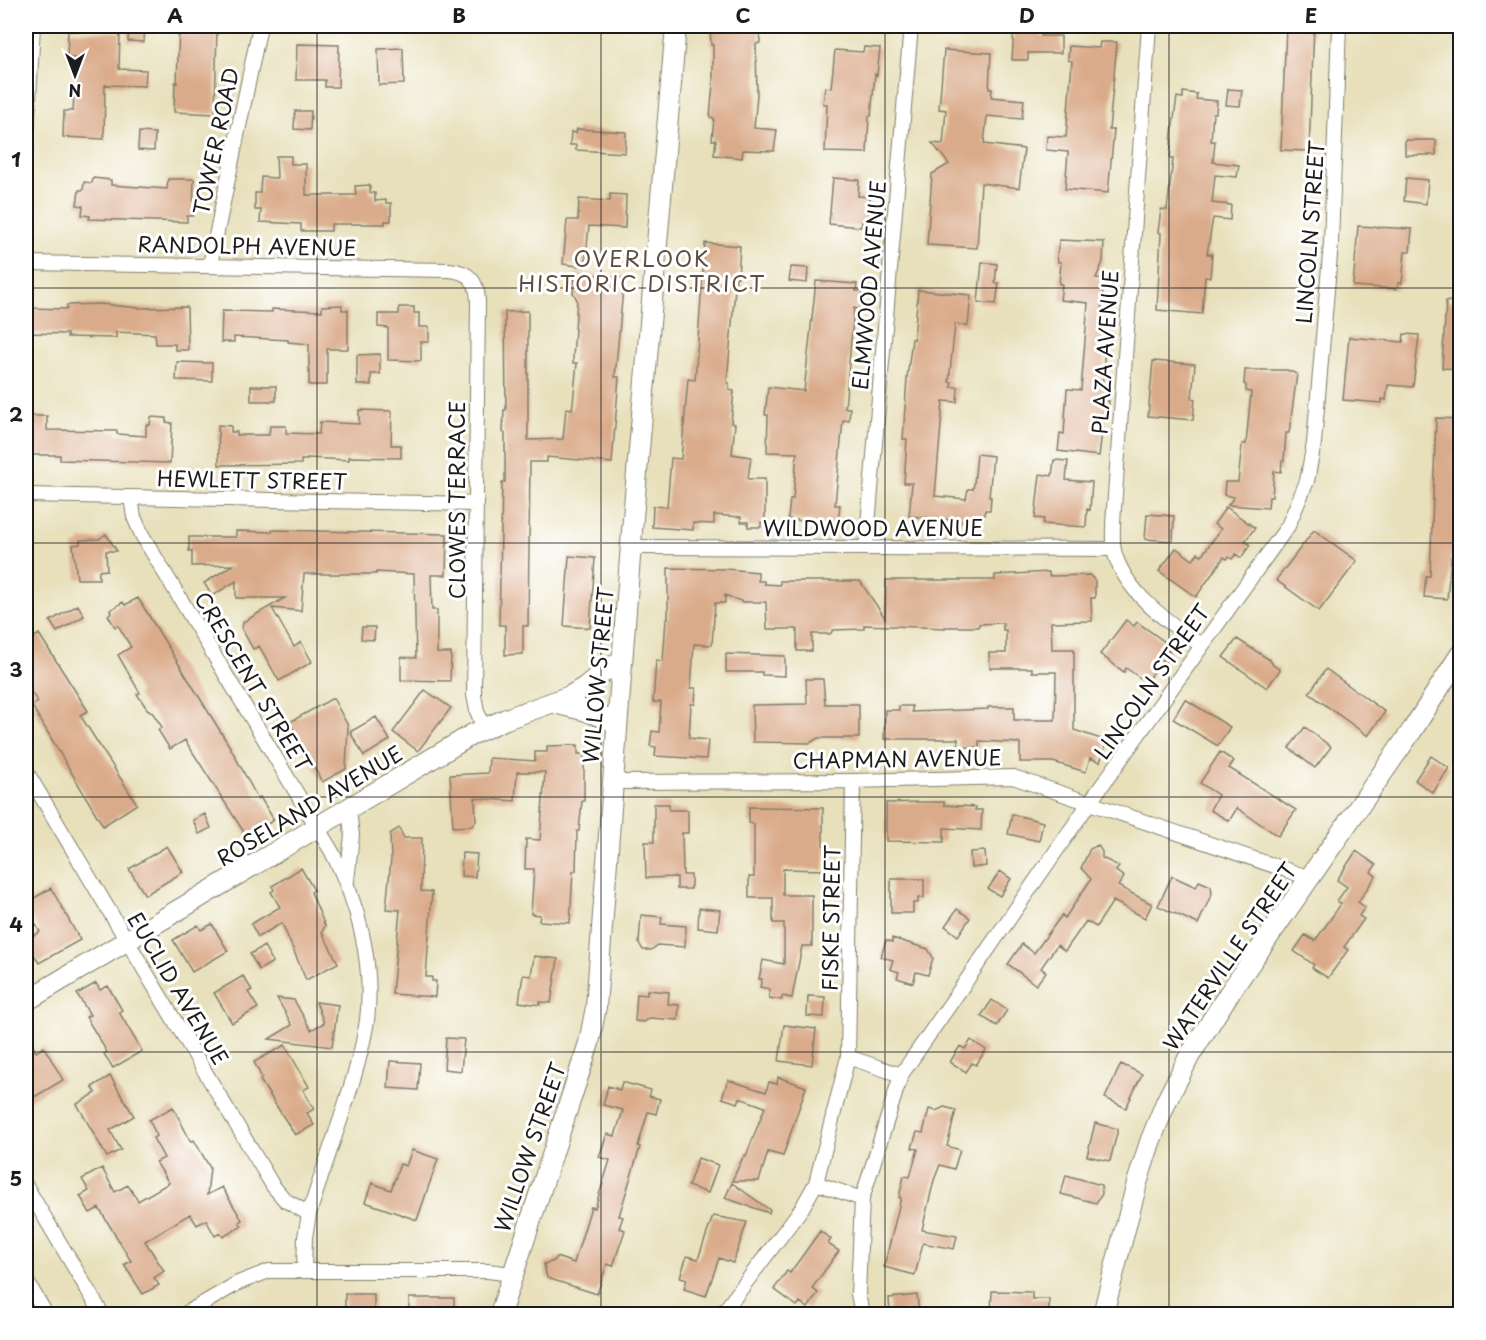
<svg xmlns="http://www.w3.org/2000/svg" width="1486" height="1340" viewBox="0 0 1486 1340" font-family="'Playpen Sans',sans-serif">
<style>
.building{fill:#daab8a}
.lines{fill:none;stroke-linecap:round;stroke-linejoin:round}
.street-casing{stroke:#827e6c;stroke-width:16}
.secondary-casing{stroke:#827e6c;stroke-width:22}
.street{stroke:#fff;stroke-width:14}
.secondary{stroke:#fff;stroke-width:20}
.grid{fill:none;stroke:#1c1c1c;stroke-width:1.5;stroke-opacity:0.55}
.labels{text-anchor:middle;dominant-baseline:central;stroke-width:6;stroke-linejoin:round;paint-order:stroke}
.street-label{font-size:21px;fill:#1c1c1c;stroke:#fff}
.neighbourhood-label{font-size:22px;letter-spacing:1.5px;fill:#5e4e42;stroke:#fff}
.neatline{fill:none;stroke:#1c1c1c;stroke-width:2}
.grid-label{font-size:20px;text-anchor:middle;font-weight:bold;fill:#1c1c1c}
</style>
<rect width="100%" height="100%" fill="#fff"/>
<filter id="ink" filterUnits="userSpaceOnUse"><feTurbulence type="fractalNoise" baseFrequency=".0167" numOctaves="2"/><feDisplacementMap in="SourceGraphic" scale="12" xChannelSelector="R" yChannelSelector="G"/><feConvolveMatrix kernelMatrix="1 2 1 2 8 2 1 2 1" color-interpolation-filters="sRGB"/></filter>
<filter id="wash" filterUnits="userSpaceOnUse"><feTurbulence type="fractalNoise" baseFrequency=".008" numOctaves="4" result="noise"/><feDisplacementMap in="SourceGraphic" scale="24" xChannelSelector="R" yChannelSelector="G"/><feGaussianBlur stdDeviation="1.35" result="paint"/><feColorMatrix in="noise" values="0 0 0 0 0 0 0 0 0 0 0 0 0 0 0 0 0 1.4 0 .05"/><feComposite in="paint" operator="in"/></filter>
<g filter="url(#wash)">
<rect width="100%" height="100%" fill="#e8e0bb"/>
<g id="blocks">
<path class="building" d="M129 26H145L144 42 128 41Z
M179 26H217L215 114 174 112 175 82 177 83Z
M710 26H759L760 43 756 44 757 95 754 128 777 130 774 151 743 150 742 158 714 155 716 140H712L714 118 710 117 713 84V45H711Z
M1014 26H1041V36H1061V53H1028V60H1012Z
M1286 26H1314L1309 151 1281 150Z
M68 31 120 32 119 69 146 70 145 86 105 85 104 139 63 137 64 111H73L76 58H67Z
M1100 42H1117L1109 130H1114L1108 193 1065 189 1068 152 1046 150 1047 136 1066 137 1072 61 1068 60 1069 46 1099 48Z
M297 44 339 45 338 87H325V80H296Z
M864 47 880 48 877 75 875 74 871 116H869L867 153 825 152 827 104H823L825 87 831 88 835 50 863 52Z
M403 48 404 84 379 85 378 49Z
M944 50 991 53 989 89H992L991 97 1024 100 1022 119 987 116 984 144 1024 149 1019 188 981 183 977 248 927 245 932 174 949 164 932 143 943 144 946 110 939 109Z
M1228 89 1242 90 1240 106 1226 105Z
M1183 92 1197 94 1196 99 1217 101 1216 113H1213L1211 141H1215L1213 162 1239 165 1237 177 1215 175 1212 203 1231 205 1230 220 1213 218 1207 254H1212L1210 277H1205L1202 314 1157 310 1161 233 1158 232 1161 209 1167 210 1173 159H1170L1172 132 1177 97 1183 98Z
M295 111H311L310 130 294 129Z
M577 129 626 132 625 153 576 150V145H570L571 132 576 133Z
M139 132 155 133 154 151 138 150Z
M1405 140H1436V155H1405Z
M276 156H291V164H306V195H356L355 186 370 185V193H375V201L386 200V203H391V221H385V224H331V231H301V224L260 222 261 210H255V193H260L261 177 277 178Z
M93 178 111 180V185L167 189 168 179H194L193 216H187V222L89 219 90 216 82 215 83 206 77 205 79 190H83L84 182 92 183Z
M833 178 859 180 858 196 870 197 868 223 862 222 861 227 829 224Z
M1406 178 1428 180 1426 204 1404 201Z
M610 194 626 195 625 228 589 226 585 267 563 264 567 220H578L579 199 610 201Z
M1358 226 1412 229 1410 252H1405L1402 283H1398L1397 289 1353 286Z
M1059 240 1104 242 1103 262 1096 278 1104 279 1101 315H1107L1102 391H1103V401H1109L1108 416H1104L1099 456 1058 451 1060 433 1064 434 1067 389 1081 390 1088 303 1060 300 1062 284H1059L1061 262H1058L1057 255Z
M705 243 740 246 738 277H736L727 382 729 383V390L734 391 731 423 735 424 732 454 751 457 748 479H765V522H761V527H748V522H741V517L714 515V524L693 523V530L652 527 653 506 667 507 671 458 681 459 688 379 695 380Z
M982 262 997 264 995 283H999L996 304 978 302Z
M791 267 808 268 807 283 789 281Z
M575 273 624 278 615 377H619L612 463 547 457V462H530L528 626H523V654L505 655V625H499L502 482H505V434L503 432 504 410H506L505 312 528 311V440L563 439 566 408 572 409 573 403 577 363H573V358L577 300 573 292Z
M816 281 857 284 856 291H862L860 309 854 308 845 408H850L849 421 843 420 835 505H840L838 522H834V525L788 519 790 499H793L797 453 767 452 768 415H765L768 387 804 391Z
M918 290 971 295 968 326 955 324 949 382H952L951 387H958L957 402 943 401 935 496 966 499 968 489H973L974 484 977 454 993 456 989 497H991L990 510H985L984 518 976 517 975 522 909 516 912 483H904L907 439H903L907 378 912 339H914Z
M1446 301 1461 303V369L1442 368Z
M101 304 139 308 187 307 188 350H175V344H156L155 334 116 332V338L67 337V334L26 333V308L67 309V305Z
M342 305V310H348V349H327V385H309V344L288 342V340L234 337V342H221L222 311 272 312V309L322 311V306Z
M399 307H414V313H419V327H429V342H421V361L388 360V328L378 327V314H399Z
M1404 334 1419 335 1413 387 1388 385 1386 400 1382 399V403L1343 400 1349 337 1403 342Z
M380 354V374H371V385H357V355Z
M1153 361 1195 364 1192 398 1195 399 1193 420 1148 416Z
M177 362 212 363V381L176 380Z
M1245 370H1287L1297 374 1289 433H1286L1284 461H1282L1281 472 1274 471 1272 497H1269L1268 508 1228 505 1234 497 1224 495 1225 482H1238L1242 444H1246L1251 392 1246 391V385L1244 384Z
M251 386H276V401H251Z
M359 410 392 411 391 445H401V458L349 457V460L307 458V460H301V464L219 465 218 425 231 426V432H237V435H269L270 426H286V433L319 434 320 422 359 424Z
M26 416H47V430L117 431V434L146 436V425H150L151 417 166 418V422L172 423 170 463 60 460V455H30V442H26Z
M1436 418 1461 419V557H1451L1447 599 1424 597 1426 576H1430Z
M1054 460 1068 461 1066 480 1092 482 1090 510 1087 509 1086 527 1043 524 1044 519 1035 518 1040 474 1052 476Z
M1226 507 1255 528 1245 541 1250 545 1241 558 1236 554 1232 559 1229 557 1227 559 1224 557 1196 597 1159 571 1176 548 1193 560 1198 553 1202 555 1221 529 1214 524Z
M1147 514 1174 516 1173 541 1145 539Z
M272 530 447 534 446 575H431L432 610H437V653H451L450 681 401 680V657L416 658 414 574 376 572V574H304L301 611 272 608 294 647 301 642 312 662 279 681 259 646 253 649 242 629 243 622 285 598H236V581L212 596 204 583 233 565 192 566V551H189V537H236V531L272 532Z
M1314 530 1357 561 1319 611 1276 580Z
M106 534 117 551H106L107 570 99 571V579H77L73 545 80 544V540L99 539Z
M569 556 595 558 590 628 564 626Z
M668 568 725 569 758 572V581H764V584L780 585V581H860L885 618 886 580H995V575L1049 572V576L1090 575 1095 581V598H1091L1092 621 1051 622 1052 649H1074V730L1107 741 1100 762 1090 758 1086 772 1053 762H1020V743L979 741V747H958V739H884L885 710H899V706H912V712L988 709V707H1014V720H1055L1056 672H1032V668H990L989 653H1006V630H1003V623L979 624 978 627H945V628L864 625V629L833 630 830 634H812V651H797V629H767L766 602H743L725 595V603H715L712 645 694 644 691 688H696L695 704H691L689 738 708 740 706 759 655 756 656 747 650 746 652 731 659 732 661 702H653L656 660 663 661 666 619H668Z
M138 598 230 747 258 799 260 797 274 820 247 837 185 740 170 749 158 730 162 727 152 712 147 709 137 694 140 693 118 655 131 647 118 625 115 627 108 615 111 613 110 610 123 602 125 605Z
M78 605 84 616 57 632 50 621Z
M1126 620 1134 626 1137 622 1172 647 1146 682 1126 668 1124 672 1100 654Z
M362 627H375L374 640 361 639Z
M39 634 88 711 80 715 137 804 103 826 32 706 38 702 26 685V642Z
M1237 639 1270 660 1273 665 1280 670 1267 688 1223 657Z
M726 654 785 656V676L762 675V672H726Z
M1326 669 1385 712 1368 736 1309 693Z
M806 679H823L825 704H859V738H818L810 743 753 742 752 705 807 704Z
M425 690 451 708 418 751 393 732Z
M333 698 348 726 346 769 322 782 290 722Z
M1185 699 1230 727 1218 746 1173 719Z
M376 717 390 740 364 756 350 732Z
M1305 727 1331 747 1315 768 1289 748Z
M578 745V754H584V801H582L579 831H577L576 871H573L570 923 539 921 540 915 531 914 534 869H525L526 839 540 840 545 772H517L515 801 475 798 476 821 472 826 453 827 450 775 488 773 489 758 535 761V752H547V746Z
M1220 752 1234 761 1229 768 1296 810 1278 836 1237 808 1229 821 1210 810 1218 795 1200 783Z
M1431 756 1449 768 1433 793 1415 780Z
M921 802H944V805L976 807 975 810H982L981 830 944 828V842L886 841V803Z
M654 804H669V810H688V833H682L683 875H691V889H677V877L646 878 645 842H654Z
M749 807 823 808V845L826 848 824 870 783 869V895H812V946H802L792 998 782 996V1000L769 998 770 989 760 987 762 979H759L763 960 784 964V923H773V898H749V877H754V824L749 823Z
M205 814 211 828 199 834 193 820Z
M1012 814 1043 822 1039 841 1008 834Z
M399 828 404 838H422L421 891 432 892 426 977H432V981H436L435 997 392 994 400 910 386 909 391 859 390 834Z
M1098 845 1102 852V858L1119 866 1116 871 1124 877 1118 886 1152 904 1145 918 1113 901 1096 927 1086 921 1065 951 1057 945 1041 968 1046 972 1036 985 1008 964 1022 944 1034 953 1062 915 1065 918 1091 879 1081 868 1090 849Z
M167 846 183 872 145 895 129 869Z
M985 851 986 866 971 868 970 852Z
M1356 851 1376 865 1371 872 1376 876 1358 902 1365 907 1359 916 1364 919 1344 947 1348 950 1328 978 1312 968 1314 965 1294 951 1305 935 1315 941 1341 904 1337 901 1347 887 1337 880Z
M462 853 477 854 475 877 461 876Z
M301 868 314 890 311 892 325 926 322 932 338 963 306 980 282 923 258 937 251 924 280 907 271 892 274 890 272 886Z
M1000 871 1011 879 1000 896 988 889Z
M1172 876 1196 887 1199 881 1211 886 1212 893 1198 924 1158 906Z
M891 879H924V898H918V903H913V913H891Z
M51 888 80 940 39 963 26 940 40 932 26 908V903Z
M699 908 720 910 718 930 698 928Z
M957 909 970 918 958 936 945 926Z
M641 915 662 917 661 924 686 926 685 947 658 945 651 950H643L639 943Z
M212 924 228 951 192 972 173 940 198 925 201 930Z
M892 938 928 949 933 958 928 975 916 972 913 983 897 978 899 972 890 969 893 960 881 957 886 940 892 942Z
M264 946 273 962 259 970 250 954Z
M534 956 558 959 551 1003 540 1002V1005L519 1002 523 975 531 976Z
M243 976 252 990 248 992 258 1008 232 1023 214 993Z
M96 983 100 990 108 986 122 1010 119 1012 142 1051 113 1068 104 1054 107 1052 86 1017 90 1015 77 994Z
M647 990 669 992 668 1004 679 1005 678 1020 650 1018 644 1022 635 1021 637 994 647 995Z
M808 996 825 997 824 1017 807 1016Z
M277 998 294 1000 311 1030 324 1023 316 1002 338 1005 332 1047 269 1039 292 1025Z
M992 1000 1007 1010 997 1026 981 1016Z
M784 1025 816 1029 812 1065 779 1061Z
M26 1035 36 1052 44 1047 63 1080 26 1102Z
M446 1038 464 1039 461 1071 444 1069Z
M971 1040 986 1050 976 1065 972 1063 966 1072 950 1062 960 1046 965 1049Z
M285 1045 309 1087 303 1090 314 1109 307 1113 314 1125 295 1135 260 1080 262 1078 254 1062Z
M390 1061 420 1063 418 1090 388 1088Z
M1121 1064 1142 1074 1126 1108 1105 1098Z
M110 1076 134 1116 110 1130 121 1150 107 1157 77 1104 96 1093 92 1087Z
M778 1077 806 1087 783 1156 768 1152 759 1181H732L744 1155 746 1156 765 1107 740 1098 738 1103 722 1098 728 1080 766 1092 769 1082 777 1084Z
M622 1082 651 1090 649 1096 660 1099 656 1114 648 1112 638 1146 640 1147 619 1216 623 1217 619 1228 625 1230 613 1266 607 1264 597 1294 547 1278 544 1264 554 1261 556 1257 574 1263 591 1207 595 1208 610 1160 599 1157 607 1134 615 1136 623 1110 603 1105 608 1086 620 1090Z
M173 1107 191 1142 194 1140 210 1168 207 1195 222 1187 242 1220 239 1222 242 1226 223 1237 220 1233 215 1236 206 1220 197 1225 190 1214 145 1241 164 1271 154 1278 159 1285 143 1294 124 1265 131 1261 105 1218 99 1208 90 1213 80 1196 89 1191 82 1179 102 1168 115 1192 128 1185 138 1201 169 1183 156 1162 164 1158 153 1138 157 1136 149 1120Z
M944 1107 956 1110 947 1146 960 1150 954 1169 940 1165 934 1180 922 1230 957 1236 954 1249 923 1243 915 1275 884 1267 901 1198 899 1197 904 1176 910 1177 918 1149 912 1148 917 1132 923 1133 929 1109 936 1111Z
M1095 1123 1118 1129 1110 1161 1087 1156Z
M412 1150 438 1159 417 1220 365 1202 372 1183 391 1190 400 1164 406 1166Z
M698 1158 718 1165 708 1193 688 1186Z
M1066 1175 1101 1185 1102 1194 1096 1203 1061 1194Z
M732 1183 770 1210 769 1213 725 1198Z
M713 1216 747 1222 733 1263 719 1258 706 1296 684 1289 687 1279 680 1277 687 1256 698 1259Z
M820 1231 831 1239 828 1244 839 1251 812 1288 818 1293 808 1308 800 1302 797 1306 774 1289 787 1271 790 1273Z
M992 1291 1032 1292V1299H1049V1314H991Z
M345 1294H374V1314H345Z
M917 1295 919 1314H890L889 1298Z
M409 1298H454V1314H409Z"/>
</g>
</g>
<g filter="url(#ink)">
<use href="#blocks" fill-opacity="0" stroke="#827e6c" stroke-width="1.5"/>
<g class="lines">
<defs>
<path id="street" d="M1149 26 1115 495C1114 511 1111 536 1114 551 1125 593 1168 622 1201 645
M26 152 33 26
M26 263 449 270C470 272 477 281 478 301L474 695 477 711 484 729
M210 265 260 26
M26 495 477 504
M131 497 134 517 142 535 332 852C358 903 374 962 367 1020 362 1054 351 1086 341 1118 330 1150 319 1182 309 1214L305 1237 304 1271
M632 547 1114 549
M866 548 911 26
M26 771 273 1186 285 1200 309 1214
M613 782 853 781 1013 777 1310 878
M347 881 352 835 349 809
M848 1057 901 1075
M816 1183 862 1199
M26 1186 102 1314
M26 1280 46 1314
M185 1314 238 1283 269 1271H488L512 1274
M722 1314 802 1208 816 1183 848 1057 853 781
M862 1314 858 1294 862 1199 901 1075 1090 802 1288 526 1307 481 1314 443 1331 243 1339 26"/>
<path id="secondary" d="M554 703 587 711 617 723
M26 1001 473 734 506 719 570 696 585 687 608 668 622 662
M500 1314 589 1043 596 1007 633 518 676 26
M1103 1314 1137 1183 1150 1142 1166 1102 1190 1055 1228 995 1413 729 1460 655"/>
</defs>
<use href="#street" class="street-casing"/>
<use href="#secondary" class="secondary-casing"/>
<use href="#street" class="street"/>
<use href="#secondary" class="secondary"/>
</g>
</g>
<path class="grid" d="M317 26V1314M601 26V1314M885 26V1314M1169 26V1314M26 288H1460M26 543H1460M26 797H1460M26 1052H1460"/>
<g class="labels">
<g class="street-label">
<text transform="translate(215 141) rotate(-78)">TOWER ROAD</text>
<text transform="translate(1309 232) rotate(-86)">LINCOLN STREET</text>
<text transform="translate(247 245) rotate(1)">RANDOLPH AVENUE</text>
<text transform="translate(868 285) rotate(-85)">ELMWOOD AVENUE</text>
<text transform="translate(1104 352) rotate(-86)">PLAZA AVENUE</text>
<text transform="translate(252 479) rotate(1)">HEWLETT STREET</text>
<text transform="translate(456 500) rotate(-90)">CLOWES TERRACE</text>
<text x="873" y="527">WILDWOOD AVENUE</text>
<text transform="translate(597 675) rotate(-85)">WILLOW STREET</text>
<text transform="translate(254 681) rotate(59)">CRESCENT STREET</text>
<text transform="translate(1151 681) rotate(-55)">LINCOLN STREET</text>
<text transform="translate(897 758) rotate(-1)">CHAPMAN AVENUE</text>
<text transform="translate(309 805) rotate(-31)">ROSELAND AVENUE</text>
<text transform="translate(830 918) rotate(-89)">FISKE STREET</text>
<text transform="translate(1229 956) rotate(-56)">WATERVILLE STREET</text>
<text transform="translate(179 988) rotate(59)">EUCLID AVENUE</text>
<text transform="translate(529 1147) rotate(-71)">WILLOW STREET</text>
</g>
<g class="neighbourhood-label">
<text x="642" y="257">OVERLOOK<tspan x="642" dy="25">HISTORIC DISTRICT</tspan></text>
</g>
</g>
<rect width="1486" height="1340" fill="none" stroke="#fff" stroke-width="66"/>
<g transform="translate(75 75) rotate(180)" stroke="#ffffff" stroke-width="4.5" paint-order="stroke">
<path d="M0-4.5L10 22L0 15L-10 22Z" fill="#1c1c1c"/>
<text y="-9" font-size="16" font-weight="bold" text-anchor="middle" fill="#1c1c1c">N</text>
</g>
<rect x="33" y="33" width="1420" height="1274" class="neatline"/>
<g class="grid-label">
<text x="175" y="23">A</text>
<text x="459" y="23">B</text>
<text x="743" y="23">C</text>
<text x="1027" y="23">D</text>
<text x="1311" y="23">E</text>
<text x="16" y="167">1</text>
<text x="16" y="422">2</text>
<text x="16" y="677">3</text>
<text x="16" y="932">4</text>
<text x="16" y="1186">5</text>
</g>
</svg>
